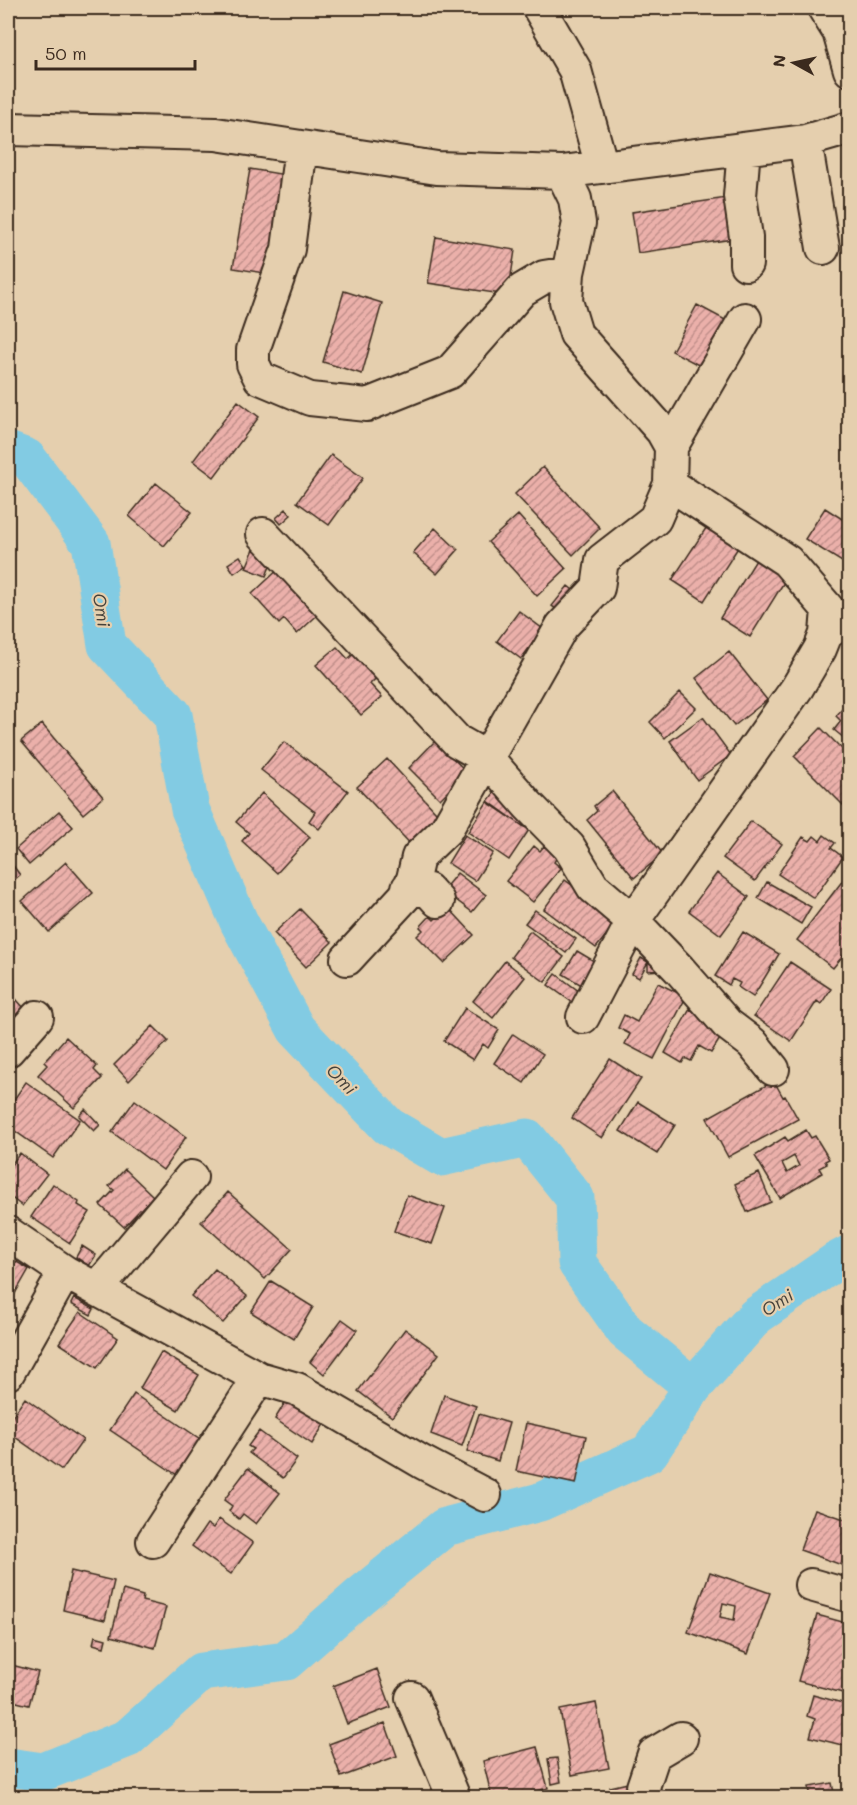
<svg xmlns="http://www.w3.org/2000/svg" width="857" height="1805" viewBox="0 0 857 1805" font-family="Mali,sans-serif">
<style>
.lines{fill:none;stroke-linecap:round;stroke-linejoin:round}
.river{stroke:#82cbe3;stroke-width:39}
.building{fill:url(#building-hatch);stroke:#3b2a1e;stroke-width:1.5;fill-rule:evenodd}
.minor-casing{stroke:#3b2a1e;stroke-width:36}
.minor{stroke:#e5cfae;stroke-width:32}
.labels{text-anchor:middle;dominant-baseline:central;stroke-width:4.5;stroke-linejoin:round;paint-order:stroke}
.water-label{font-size:18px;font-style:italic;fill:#46423c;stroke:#e5cfae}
</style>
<defs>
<pattern id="building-hatch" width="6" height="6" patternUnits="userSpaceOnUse" patternTransform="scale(1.5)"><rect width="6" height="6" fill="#ebb0aa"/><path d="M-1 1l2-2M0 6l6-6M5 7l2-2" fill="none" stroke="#c08f8a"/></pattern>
</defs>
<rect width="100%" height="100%" fill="#e5cfae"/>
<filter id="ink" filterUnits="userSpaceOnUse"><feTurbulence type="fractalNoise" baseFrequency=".0167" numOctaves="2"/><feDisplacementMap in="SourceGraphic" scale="12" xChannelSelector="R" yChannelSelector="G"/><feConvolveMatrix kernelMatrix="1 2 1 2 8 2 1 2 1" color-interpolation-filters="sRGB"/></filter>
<g filter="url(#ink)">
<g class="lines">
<path class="river" d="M8 451 27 458 91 543 107 645 173 715 190 809 239 922 296 1029 388 1126 441 1157 527 1138 575 1198 577 1263 625 1331 693 1387
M8 1767 43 1772 128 1738 201 1672 286 1661 360 1596 445 1527 540 1502 649 1453 693 1387 756 1316 835 1262 850 1254"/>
</g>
<path class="building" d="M250 169 286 175 270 274 233 268Z
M740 196 746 237 638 253 632 212Z
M436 237 515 250 508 295 428 283Z
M344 291 382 303 362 374 323 362Z
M697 305 731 323 706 369 672 351Z
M238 401 259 417 214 477 193 461Z
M331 455 363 478 329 525 297 502Z
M543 467 600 528 573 555 515 494Z
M156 483 192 512 164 546 129 516Z
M825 508 850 524V567L805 539Z
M286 509 291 515 281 524 276 518Z
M518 515 566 569 537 596 488 542Z
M710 522 741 543 704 601 672 580Z
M435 528 458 550 437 574 413 553Z
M256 544 276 552 266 576 246 568Z
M240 556 246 565 234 573 228 564Z
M771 557 786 579 750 637 720 618 756 560 766 566Z
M282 566 326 607 297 634 284 619 279 624 252 594Z
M568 586 577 593 561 613 552 606Z
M519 611 543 629 521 659 497 641Z
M337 647 348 659 361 647 383 672 370 684 382 697 361 715 316 665Z
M729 652 767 700 734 726 696 678Z
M680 692 696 708 665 738 650 722Z
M843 708 848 712 850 710V743L834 730 841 721 836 716Z
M703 717 731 755 697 780 670 741Z
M42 724 103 797 83 814 21 741Z
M821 728 850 757V802L845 807 794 756Z
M435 741 467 772 440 799 409 768Z
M284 742 348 791 319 829 309 821 315 812 261 770Z
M387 759 447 824 417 851 357 787Z
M497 789 533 815 524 827 488 801Z
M612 791 663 854 634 878 587 820 597 811 594 806Z
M262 793 310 837 277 873 242 841 249 833 236 822Z
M487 802 529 830 509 860 468 832Z
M59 811 73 827 29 865 16 849Z
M751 821 782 844 755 881 723 858Z
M465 835 493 853 475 881 448 863Z
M824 835 835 843 831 848 843 857 814 898 778 874 803 837 810 841 814 836 820 841Z
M534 846 540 851 544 846 557 857 554 862 561 868 533 902 506 881Z
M8 859 20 875 8 885Z
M66 862 93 893 49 932 22 901Z
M457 873 486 895 472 912 443 890Z
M717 873 749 897 721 935 689 911Z
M847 875 850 878V947L833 968 797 940Z
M565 880 618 920 596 948 544 909Z
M767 882 811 907 801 924 758 898Z
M448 907 474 935 444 963 417 936 423 930 420 927 430 916 434 920Z
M300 909 332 942 306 967 274 933Z
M535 910 576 939 566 953 525 923Z
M530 931 564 957 545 982 511 957Z
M743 932 779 954 753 997 738 987 740 983 732 979 729 985 715 976Z
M577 951 604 967 590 990 563 974Z
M641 958 648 962 639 978 632 974Z
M648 959 664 970 648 971Z
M505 961 525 977 493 1018 473 1001Z
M790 962 831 989 821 1004 817 1001 791 1041 754 1016Z
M556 974 584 995 576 1005 548 985Z
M658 983 686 997 654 1059 625 1044 630 1034 618 1028 624 1015 637 1022Z
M8 990 32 1017 8 1040Z
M465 1008 499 1030 488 1048 483 1044 473 1060 444 1041Z
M690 1009 710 1021 723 1034 711 1053 699 1046 691 1061 685 1058 682 1063 665 1053Z
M153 1026 168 1041 129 1081 114 1065Z
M513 1034 543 1054 524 1083 494 1063Z
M66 1037 97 1066 94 1070 102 1078 74 1108 38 1075 47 1065 44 1062Z
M610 1059 641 1079 602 1138 572 1118Z
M774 1081 783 1097 785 1096 798 1119 728 1157 707 1118Z
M26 1082 80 1120 53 1158 8 1126V1108Z
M135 1100 186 1137 163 1170 112 1132Z
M638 1102 675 1125 657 1154 620 1131Z
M85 1109 100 1125 94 1131 79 1116Z
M806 1130 811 1138 815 1136 829 1159 825 1161 827 1164 819 1168 822 1173 780 1198 755 1156 785 1137 788 1141ZM794 1156 799 1166 787 1173 782 1163Z
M20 1153 47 1174 22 1206 9 1196 8 1198V1169Z
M125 1169 153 1196 124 1227 100 1205 114 1190 109 1186Z
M759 1173 771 1202 747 1212 735 1184Z
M53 1184 79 1202 78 1205 90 1212 70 1243 31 1217Z
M228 1192 292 1249 265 1279 201 1222Z
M407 1195 445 1208 432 1244 394 1231Z
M82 1246 96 1255 89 1266 76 1257Z
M8 1257 29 1269 8 1306Z
M215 1269 247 1296 223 1323 191 1296Z
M271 1281 313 1307 294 1339 251 1312Z
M74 1298 94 1309 91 1315 71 1304Z
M80 1312 118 1338 97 1368 59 1343Z
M342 1319 357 1330 324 1374 310 1362Z
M405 1329 439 1354 392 1417 358 1391Z
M161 1352 199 1375 178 1410 140 1388Z
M134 1394 203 1441 180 1477 110 1430Z
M444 1395 476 1406 462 1446 431 1434Z
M289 1396 326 1421 312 1444 275 1419Z
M25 1398 83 1440 62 1470 8 1432V1423Z
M479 1414 509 1423 498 1461 467 1451Z
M526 1423 586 1436 576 1484 516 1471Z
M259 1431 297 1459 283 1478 249 1453 253 1449 248 1446Z
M248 1468 280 1493 256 1524 243 1514 239 1519 229 1511 232 1506 224 1500Z
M815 1509 850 1521V1568L800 1550Z
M219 1519 253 1543 231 1574 192 1546 207 1524 213 1528Z
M71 1571 114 1581 105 1620 63 1610Z
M710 1572 770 1593 748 1654 688 1632ZM723 1603 736 1606 734 1620 720 1617Z
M123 1590 143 1596 142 1601 166 1607 155 1648 111 1636Z
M817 1615 850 1624V1695L798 1681Z
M95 1636 106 1639 104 1647 93 1644Z
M8 1664 38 1672 29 1705 8 1700Z
M377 1669 391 1707 347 1724 333 1686Z
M813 1695 850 1705V1747L810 1737 815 1719 807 1716Z
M596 1703 609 1768 572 1775 560 1710Z
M385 1723 397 1756 341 1777 329 1744Z
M537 1747 548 1788 537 1791 538 1797 536 1798H492L483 1761Z
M557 1758 561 1782 552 1784 548 1759Z
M628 1783 632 1798H613L610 1787Z
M832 1783 835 1798H811L809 1787Z"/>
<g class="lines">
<defs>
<path id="minor" d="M539 8 575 70 602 167
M824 8 839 32 850 70
M8 129 216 134 437 168 562 172 805 141 850 128
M805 141 823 248
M301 147 288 249 253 350V364L260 378 310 399 367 405 450 372 522 290 544 277 568 273
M744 149 740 196 746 237V264
M562 172 575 199 579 223 568 273 566 301 576 334 662 431 671 447 670 484 787 561 828 609 826 634 844 621H850
M671 447 745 319
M263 534 457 741 487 758 528 805 569 847 593 887 633 921 679 969 727 1024 752 1043 773 1069
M408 888 428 890 438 901
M347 959 405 896 413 879 418 857 446 830 562 626 598 588 602 560 655 519 670 484
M583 1017 633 921 797 688 820 649 826 634
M8 1050 37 1017
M8 1233 65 1272 259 1378 297 1389 422 1462 485 1495
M97 1289 191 1177
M8 1373 65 1272
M153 1541 259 1378
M811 1585 850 1596
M412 1698 454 1798
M645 1798 643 1787 654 1754 681 1738"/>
</defs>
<use href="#minor" class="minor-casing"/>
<use href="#minor" class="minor"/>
</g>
</g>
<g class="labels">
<g class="water-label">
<text transform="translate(102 610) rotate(81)">Omi</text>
<text transform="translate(342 1079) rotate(46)">Omi</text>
<text transform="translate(777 1302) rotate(-33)">Omi</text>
</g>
</g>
<rect width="857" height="1805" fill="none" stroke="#e5cfae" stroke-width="30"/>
<rect x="15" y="15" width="827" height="1775" fill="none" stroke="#3b2a1e" stroke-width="2" filter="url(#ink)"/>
<g transform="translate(794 63) rotate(278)" stroke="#e5cfae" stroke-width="4.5" paint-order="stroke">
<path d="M0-4.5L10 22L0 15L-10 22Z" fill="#3b2a1e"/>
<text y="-9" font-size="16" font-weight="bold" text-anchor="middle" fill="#3b2a1e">N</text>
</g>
<path d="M36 60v9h159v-9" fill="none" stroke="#3b2a1e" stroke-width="3"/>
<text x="45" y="60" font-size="18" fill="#3b2a1e" stroke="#e5cfae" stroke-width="4.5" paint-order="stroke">50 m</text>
</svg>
